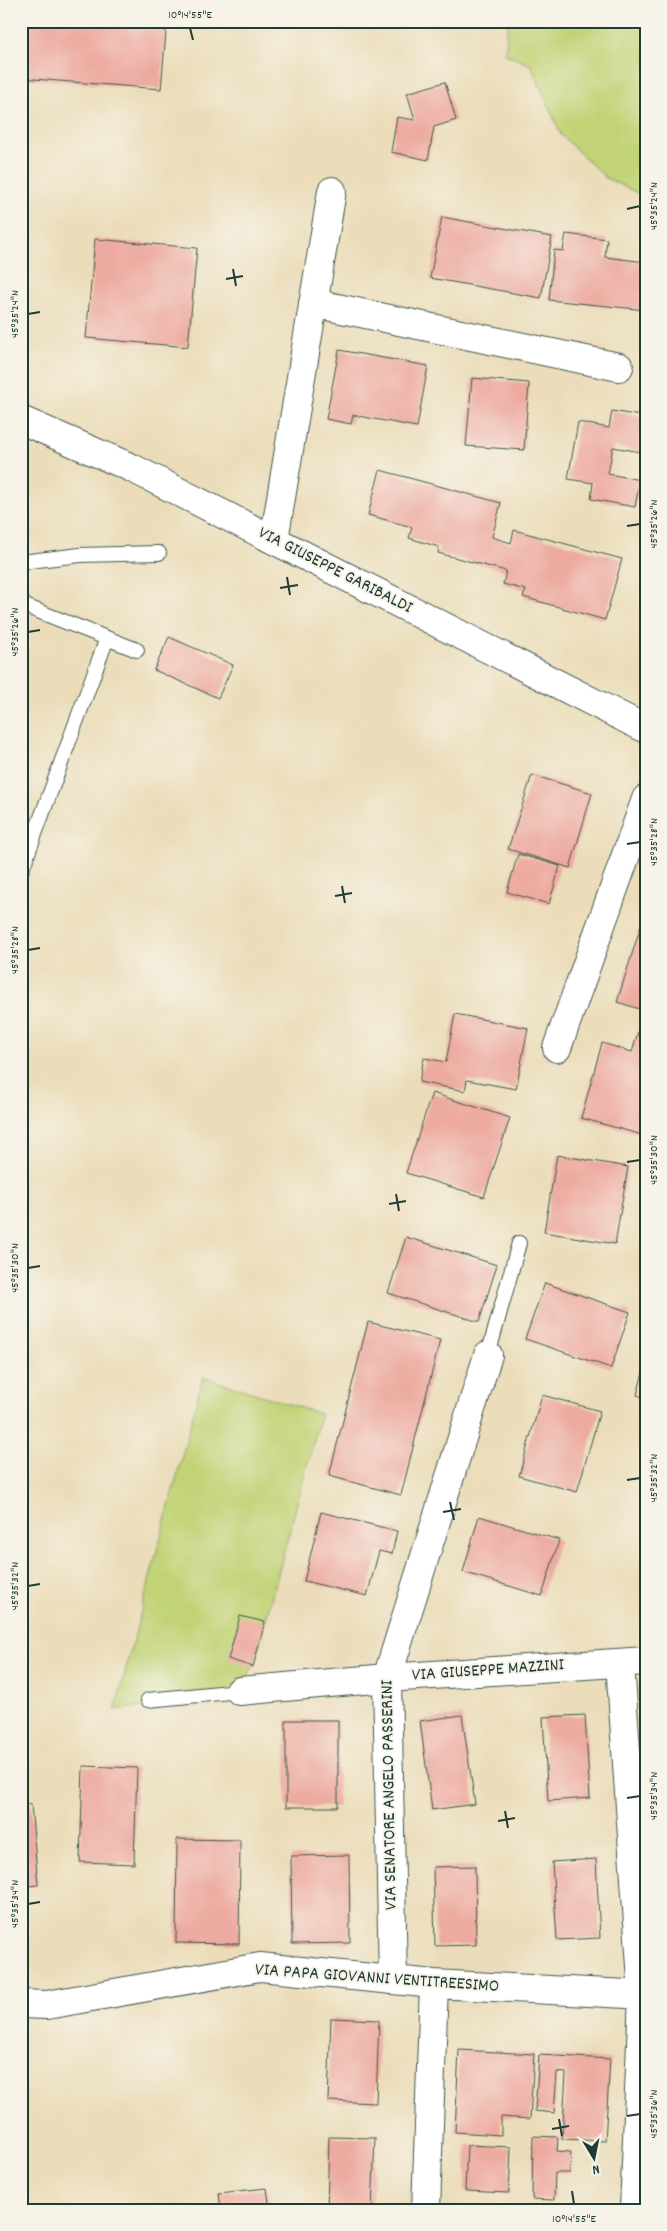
<svg xmlns="http://www.w3.org/2000/svg" width="667" height="2231" viewBox="0 0 667 2231" font-family="Dekko,sans-serif">
<style>
.green{fill:#c1d376;stroke:#708855}
.building{fill:#edaaa0}
.lines{fill:none;stroke-linecap:round;stroke-linejoin:round}
.lane-casing{stroke:#3e5548;stroke-width:16}
.street-casing{stroke:#3e5548;stroke-width:30}
.secondary-casing{stroke:#3e5548;stroke-width:30}
.lane{stroke:#fff;stroke-width:14}
.street{stroke:#fff;stroke-width:28}
.secondary{stroke:#fff;stroke-width:28}
.ticks{fill:none;stroke:#1f3d34;stroke-width:2}
.labels{text-anchor:middle;dominant-baseline:central;stroke-width:4;stroke-linejoin:round;paint-order:stroke}
.street-label{font-size:18px;fill:#1f3d34;stroke:#f7f3e8}
.neatline{fill:none;stroke:#1f3d34;stroke-width:2}
.ticks-label{font-size:12px;text-anchor:middle;fill:#1f3d34}
</style>
<rect width="100%" height="100%" fill="#f7f3e8"/>
<filter id="ink" filterUnits="userSpaceOnUse"><feTurbulence type="fractalNoise" baseFrequency=".02" numOctaves="2"/><feDisplacementMap in="SourceGraphic" scale="10" xChannelSelector="R" yChannelSelector="G"/><feConvolveMatrix kernelMatrix="1 2 1 2 8 2 1 2 1" color-interpolation-filters="sRGB"/></filter>
<filter id="wash" filterUnits="userSpaceOnUse"><feTurbulence type="fractalNoise" baseFrequency=".0096" numOctaves="4" result="noise"/><feDisplacementMap in="SourceGraphic" scale="20" xChannelSelector="R" yChannelSelector="G"/><feGaussianBlur stdDeviation="1.12" result="paint"/><feColorMatrix in="noise" values="0 0 0 0 0 0 0 0 0 0 0 0 0 0 0 0 0 1.4 0 .05"/><feComposite in="paint" operator="in"/></filter>
<g filter="url(#wash)">
<rect width="100%" height="100%" fill="#ebddba"/>
<path class="green" d="M508 21H646V197L606 178 561 135 531 65 505 54Z
M203 1377 321 1414 253 1667 237 1697 115 1710Z"/>
<g id="blocks">
<path class="building" d="M21 21H167L161 89 21 78Z
M445 82 456 120 434 127 428 160 391 152 397 117 415 120 407 93Z
M442 217 552 237 541 298 430 278Z
M566 234 607 239 605 257 646 262V310L549 300 554 250 563 251Z
M95 239 197 248 188 347 86 338Z
M339 350 428 366 417 427 353 415 351 424 326 419Z
M472 378 529 383 524 450 466 446Z
M612 411 646 417V453L613 447 608 474 640 480 635 507 591 499 593 483 568 479 578 422 609 428Z
M380 470 501 503 492 537 511 543 514 530 622 559 605 620 523 597 526 590 503 584 506 571 438 553 439 547 409 538 412 527 368 515Z
M169 637 233 665 218 698 154 670Z
M532 775 592 793 570 868 508 849Z
M518 854 560 866 549 904 507 892Z
M643 919 646 920V1011L617 1002Z
M455 1014 528 1028 516 1089 467 1080 465 1091 419 1082 424 1058 446 1062Z
M638 1032 646 1035V1136L581 1118 602 1043 632 1052Z
M432 1093 510 1118 484 1197 406 1173Z
M557 1155 628 1167 615 1244 544 1232Z
M406 1237 497 1265 479 1322 388 1293Z
M545 1283 630 1312 611 1368 525 1339Z
M368 1322 440 1340 401 1495 329 1476Z
M645 1365H646V1398L637 1395Z
M542 1395 600 1411 577 1492 519 1476Z
M321 1512 397 1531 392 1554 379 1551 367 1596 304 1581Z
M479 1516 559 1540 542 1596 463 1572Z
M240 1616 265 1622 253 1667 228 1659Z
M462 1715 475 1804 432 1810 420 1721Z
M585 1715 590 1798 548 1801 543 1717Z
M286 1720H338V1807H286Z
M83 1766 137 1768 134 1864 80 1862Z
M31 1804 38 1885 21 1887V1805Z
M177 1839 240 1840 239 1944 176 1943Z
M349 1855 350 1943 292 1944 291 1856Z
M596 1859 600 1938 557 1940 552 1862Z
M475 1866 476 1945 435 1946 433 1867Z
M331 2018 379 2020 376 2103 328 2101Z
M459 2050 534 2054 530 2119 501 2117V2135L455 2132Z
M539 2055 610 2059 605 2141 562 2139 566 2073 557 2072 554 2113 535 2111Z
M533 2136 558 2137 557 2151 571 2152 570 2173H555L554 2200 532 2199Z
M329 2137 375 2138 372 2210H327Z
M467 2145 511 2147 509 2193 465 2191Z
M267 2188 270 2210H221L219 2193Z"/>
</g>
</g>
<g filter="url(#ink)">
<use href="#blocks" fill-opacity="0" stroke="#3e5548" stroke-width="1"/>
<g class="lines">
<defs>
<path id="lane" d="M21 562 80 555 159 553
M21 600 25 606 137 650
M21 872 107 638
M488 1355 519 1243
M148 1700 240 1691"/>
<path id="street" d="M313 303 619 367
M274 540 332 191
M557 1048 646 799
M620 1663 643 1995 634 2210
M240 1691 387 1678 646 1661
M393 1980 387 1678 488 1355
M21 2004 47 2005 260 1967 434 1984 646 1995
M426 2210 434 1984"/>
<path id="secondary" d="M21 420 132 468 646 729"/>
</defs>
<use href="#lane" class="lane-casing"/>
<use href="#street" class="street-casing"/>
<use href="#secondary" class="secondary-casing"/>
<use href="#lane" class="lane"/>
<use href="#street" class="street"/>
<use href="#secondary" class="secondary"/>
</g>
</g>
<path class="ticks" d="M190 28 193 40M627 209 640 206M233 269 236 286M226 279 243 276M28 314 40 312M627 526 640 524M287 577 290 595M280 588 298 585M28 632 40 630M627 844 640 842M342 886 345 903M335 896 352 893M28 950 40 948M627 1162 640 1160M396 1194 399 1211M389 1204 406 1201M28 1268 40 1266M627 1480 640 1478M450 1502 454 1520M443 1512 461 1509M28 1586 40 1584M627 1798 640 1796M505 1811 508 1828M498 1821 515 1818M28 1904 40 1902M627 2116 640 2114M559 2119 562 2136M552 2129 569 2126M572 2191 574 2204"/>
<g class="labels">
<g class="street-label">
<text transform="translate(335 571) rotate(27)">VIA GIUSEPPE GARIBALDI</text>
<text transform="translate(488 1671) rotate(-4)">VIA GIUSEPPE MAZZINI</text>
<text transform="translate(390 1795) rotate(-91)">VIA SENATORE ANGELO PASSERINI</text>
<text transform="translate(377 1979) rotate(4)">VIA PAPA GIOVANNI VENTITREESIMO</text>
</g>
</g>
<rect width="667" height="2231" fill="none" stroke="#f7f3e8" stroke-width="55"/>
<g transform="translate(594 2158) rotate(170)" stroke="#f7f3e8" stroke-width="4" paint-order="stroke">
<path d="M0-4L9 19L0 12L-9 19Z" fill="#1f3d34"/>
<text y="-8" font-size="14" font-weight="bold" text-anchor="middle" fill="#1f3d34">N</text>
</g>
<rect x="28" y="28" width="612" height="2176" class="neatline"/>
<g class="ticks-label">
<text x="190" y="18">10°14'55"E</text>
<text transform="translate(653 206) rotate(-90)" y="4">45°35'24"N</text>
<text transform="translate(14 314) rotate(-90)" y="4">45°35'24"N</text>
<text transform="translate(653 524) rotate(-90)" y="4">45°35'26"N</text>
<text transform="translate(14 632) rotate(-90)" y="4">45°35'26"N</text>
<text transform="translate(653 842) rotate(-90)" y="4">45°35'28"N</text>
<text transform="translate(14 950) rotate(-90)" y="4">45°35'28"N</text>
<text transform="translate(653 1160) rotate(-90)" y="4">45°35'30"N</text>
<text transform="translate(14 1268) rotate(-90)" y="4">45°35'30"N</text>
<text transform="translate(653 1478) rotate(-90)" y="4">45°35'32"N</text>
<text transform="translate(14 1586) rotate(-90)" y="4">45°35'32"N</text>
<text transform="translate(653 1796) rotate(-90)" y="4">45°35'34"N</text>
<text transform="translate(14 1904) rotate(-90)" y="4">45°35'34"N</text>
<text transform="translate(653 2114) rotate(-90)" y="4">45°35'36"N</text>
<text x="574" y="2222">10°14'55"E</text>
</g>
</svg>
